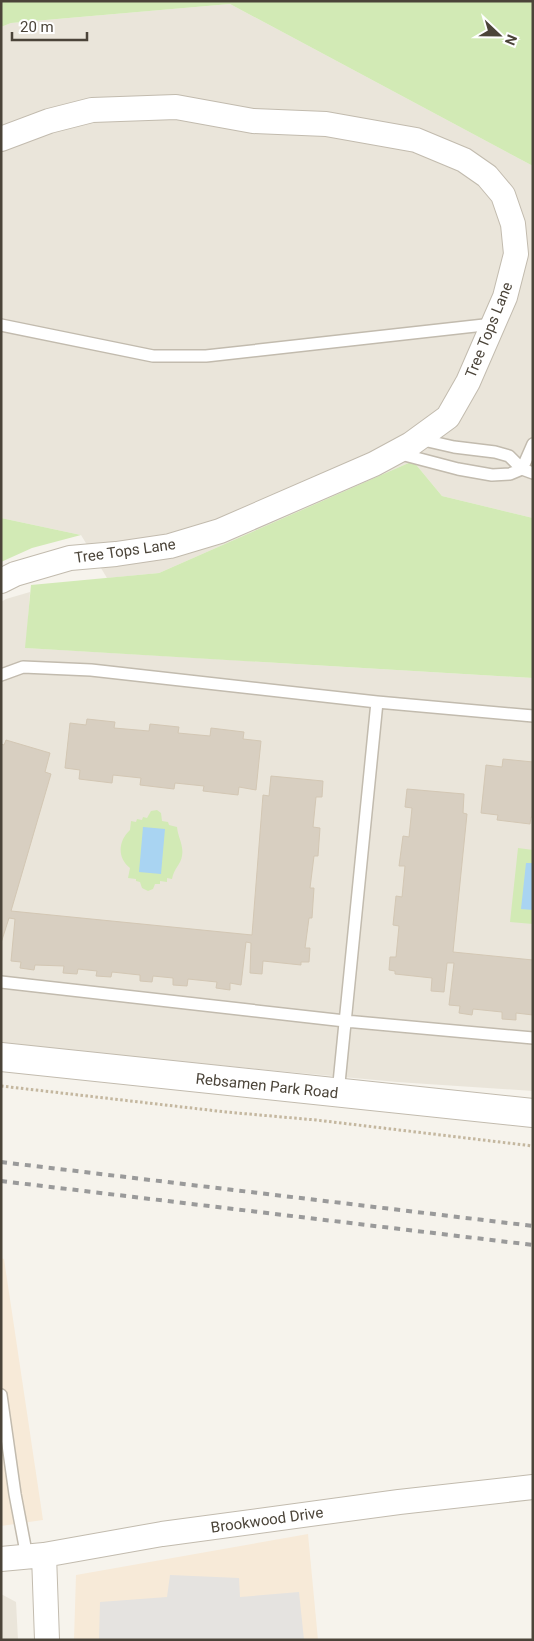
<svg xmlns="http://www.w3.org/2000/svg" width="534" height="1641" viewBox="0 0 534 1641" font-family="Roboto,sans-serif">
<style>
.residential{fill:#eae5da}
.commercial{fill:#f7ead8}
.green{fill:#d2eab5}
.parking{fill:#e5e3e0}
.water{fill:#a9d4f2}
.building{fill:#d8cfc1;stroke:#d3c7b4}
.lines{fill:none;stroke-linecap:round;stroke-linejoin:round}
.service-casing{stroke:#c2bbae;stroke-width:14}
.minor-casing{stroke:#c2bbae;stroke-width:26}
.tertiary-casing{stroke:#c2bbae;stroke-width:30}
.path{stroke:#c4b79f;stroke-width:3;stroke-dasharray:2.5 2.5;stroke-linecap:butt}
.service{stroke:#fff;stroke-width:11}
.minor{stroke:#fff;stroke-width:24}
.tertiary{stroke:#fff;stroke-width:28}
.rail{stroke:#9a9a9a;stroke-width:4;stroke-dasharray:6 6;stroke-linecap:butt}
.labels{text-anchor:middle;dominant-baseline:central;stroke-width:4.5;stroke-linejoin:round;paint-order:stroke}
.street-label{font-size:15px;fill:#4b4439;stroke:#fff}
</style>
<rect width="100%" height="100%" fill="#f6f3ec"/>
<path class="residential" d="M230 4 533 166V518L442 496 413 461 159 573 107 578 81 535 1 518V27L11 23Z
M30 592 26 648 533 678V1091L397 1082 1 1045V602L6 599Z
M1 1594 16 1602 18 1640H1Z"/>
<path class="commercial" d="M1 1258 4 1259 43 1520 1 1526Z
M308 1534 318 1640H74L76 1575Z"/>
<path class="green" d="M1 1H533V166L230 4 11 23 1 27Z
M413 461 442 496 533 518V678L25 648 31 585 159 573Z
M1 519V518L81 535 32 548 1 562Z
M157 810 161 813 162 821 168 822 169 825 177 827C178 838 184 845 182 856 181 864 174 868 172 879L167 878V882L160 881V884H155L153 889 148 891 142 888 140 882 136 881V879L128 878 130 868C117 858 118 841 130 830L131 821 136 822 137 819 142 820 143 817 147 818 151 811Z
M518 848 533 850V924L510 922Z"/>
<path class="parking" d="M170 1575 239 1578 240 1597 299 1592 304 1640H99L100 1602 167 1597Z"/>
<path class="water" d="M143 827 165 829 161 874 139 872Z
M526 863H533V910L521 909Z"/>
<path class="building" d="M87 719 115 722 114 728 149 731 150 724 179 727 178 733 210 736 211 728 244 732 243 739 261 741 256 790 239 787 238 795 203 791 204 786 175 783 174 789 140 785 141 778 113 775 112 783 79 779 80 770 65 768 70 723 86 725Z
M6 740 50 753 45 772 51 774 11 911 252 935 263 795 269 796 271 776 323 781 322 797H316L313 827 320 828 318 856H314L310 888H314L312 918H309L305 948H310L309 962H301V965L263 961 262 974 250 973 251 943 246 942 241 985 230 983V990L216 988 217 982 188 979 187 986 173 985V978L153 976 152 982 140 981V975L112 972 111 977 96 976 97 971 78 969 77 974 63 973 64 966 35 965 34 970 20 968 21 962 11 961 15 919 9 918 1 943V744L4 745Z
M503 759 533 762V817H531L530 824 497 820 498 815 481 813 486 765 502 767Z
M407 789 464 794 463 813 467 814 453 952 533 960V1015L516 1013V1020L502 1019V1012L473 1009 472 1015 459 1013 460 1006 449 1005 454 963H447L444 992 431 991 432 978 395 974V971L389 970 390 957H396L399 926 393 925 396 896 402 897 405 866H399L403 836 409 837 412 808 405 807Z"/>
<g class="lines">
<defs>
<path id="service" d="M1 325 153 356H206L493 324
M533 444 522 469 533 473
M397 453 458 469 492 475 510 474 522 469 509 456 495 452 454 447 419 439
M1 675 23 667 91 670 377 702 533 716
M1 982 345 1021 533 1038
M338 1093 377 702
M1 1395 15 1494 27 1557"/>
<path id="minor" d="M1 139 49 121 92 110 176 107 253 121 326 124 416 140 464 160 487 176 503 195 513 224 516 254 505 297 468 382 448 417 411 444 374 464 220 531 170 546 116 554 70 558 15 574 1 581
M44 1555 47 1640
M1 1559 44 1555 162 1534 399 1502 533 1487"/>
<path id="tertiary" d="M1 1057 533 1113"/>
</defs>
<use href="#service" class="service-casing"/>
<use href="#minor" class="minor-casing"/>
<use href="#tertiary" class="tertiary-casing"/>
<path class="path" d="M1 1086 226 1112 316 1120 533 1146"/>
<use href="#service" class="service"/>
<use href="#minor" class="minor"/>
<use href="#tertiary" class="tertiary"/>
<path class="rail" d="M1 1162 533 1226
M1 1181 533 1245"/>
</g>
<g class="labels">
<g class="street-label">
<text transform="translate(489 330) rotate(-68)">Tree Tops Lane</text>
<text transform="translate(125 551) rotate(-8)">Tree Tops Lane</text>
<text transform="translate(267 1086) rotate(6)">Rebsamen Park Road</text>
<text transform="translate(267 1520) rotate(-8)">Brookwood Drive</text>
</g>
</g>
<rect width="534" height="1641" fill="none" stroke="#4b4439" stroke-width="5"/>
<g transform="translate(499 35) rotate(112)" stroke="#ffffff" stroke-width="4" paint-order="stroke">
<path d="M0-4L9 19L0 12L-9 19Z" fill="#4b4439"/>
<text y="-8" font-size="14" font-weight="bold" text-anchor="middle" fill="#4b4439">N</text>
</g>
<path d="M12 32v8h75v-8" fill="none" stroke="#4b4439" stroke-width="2.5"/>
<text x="20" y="32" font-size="15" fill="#4b4439" stroke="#ffffff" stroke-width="4" paint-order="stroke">20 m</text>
</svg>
